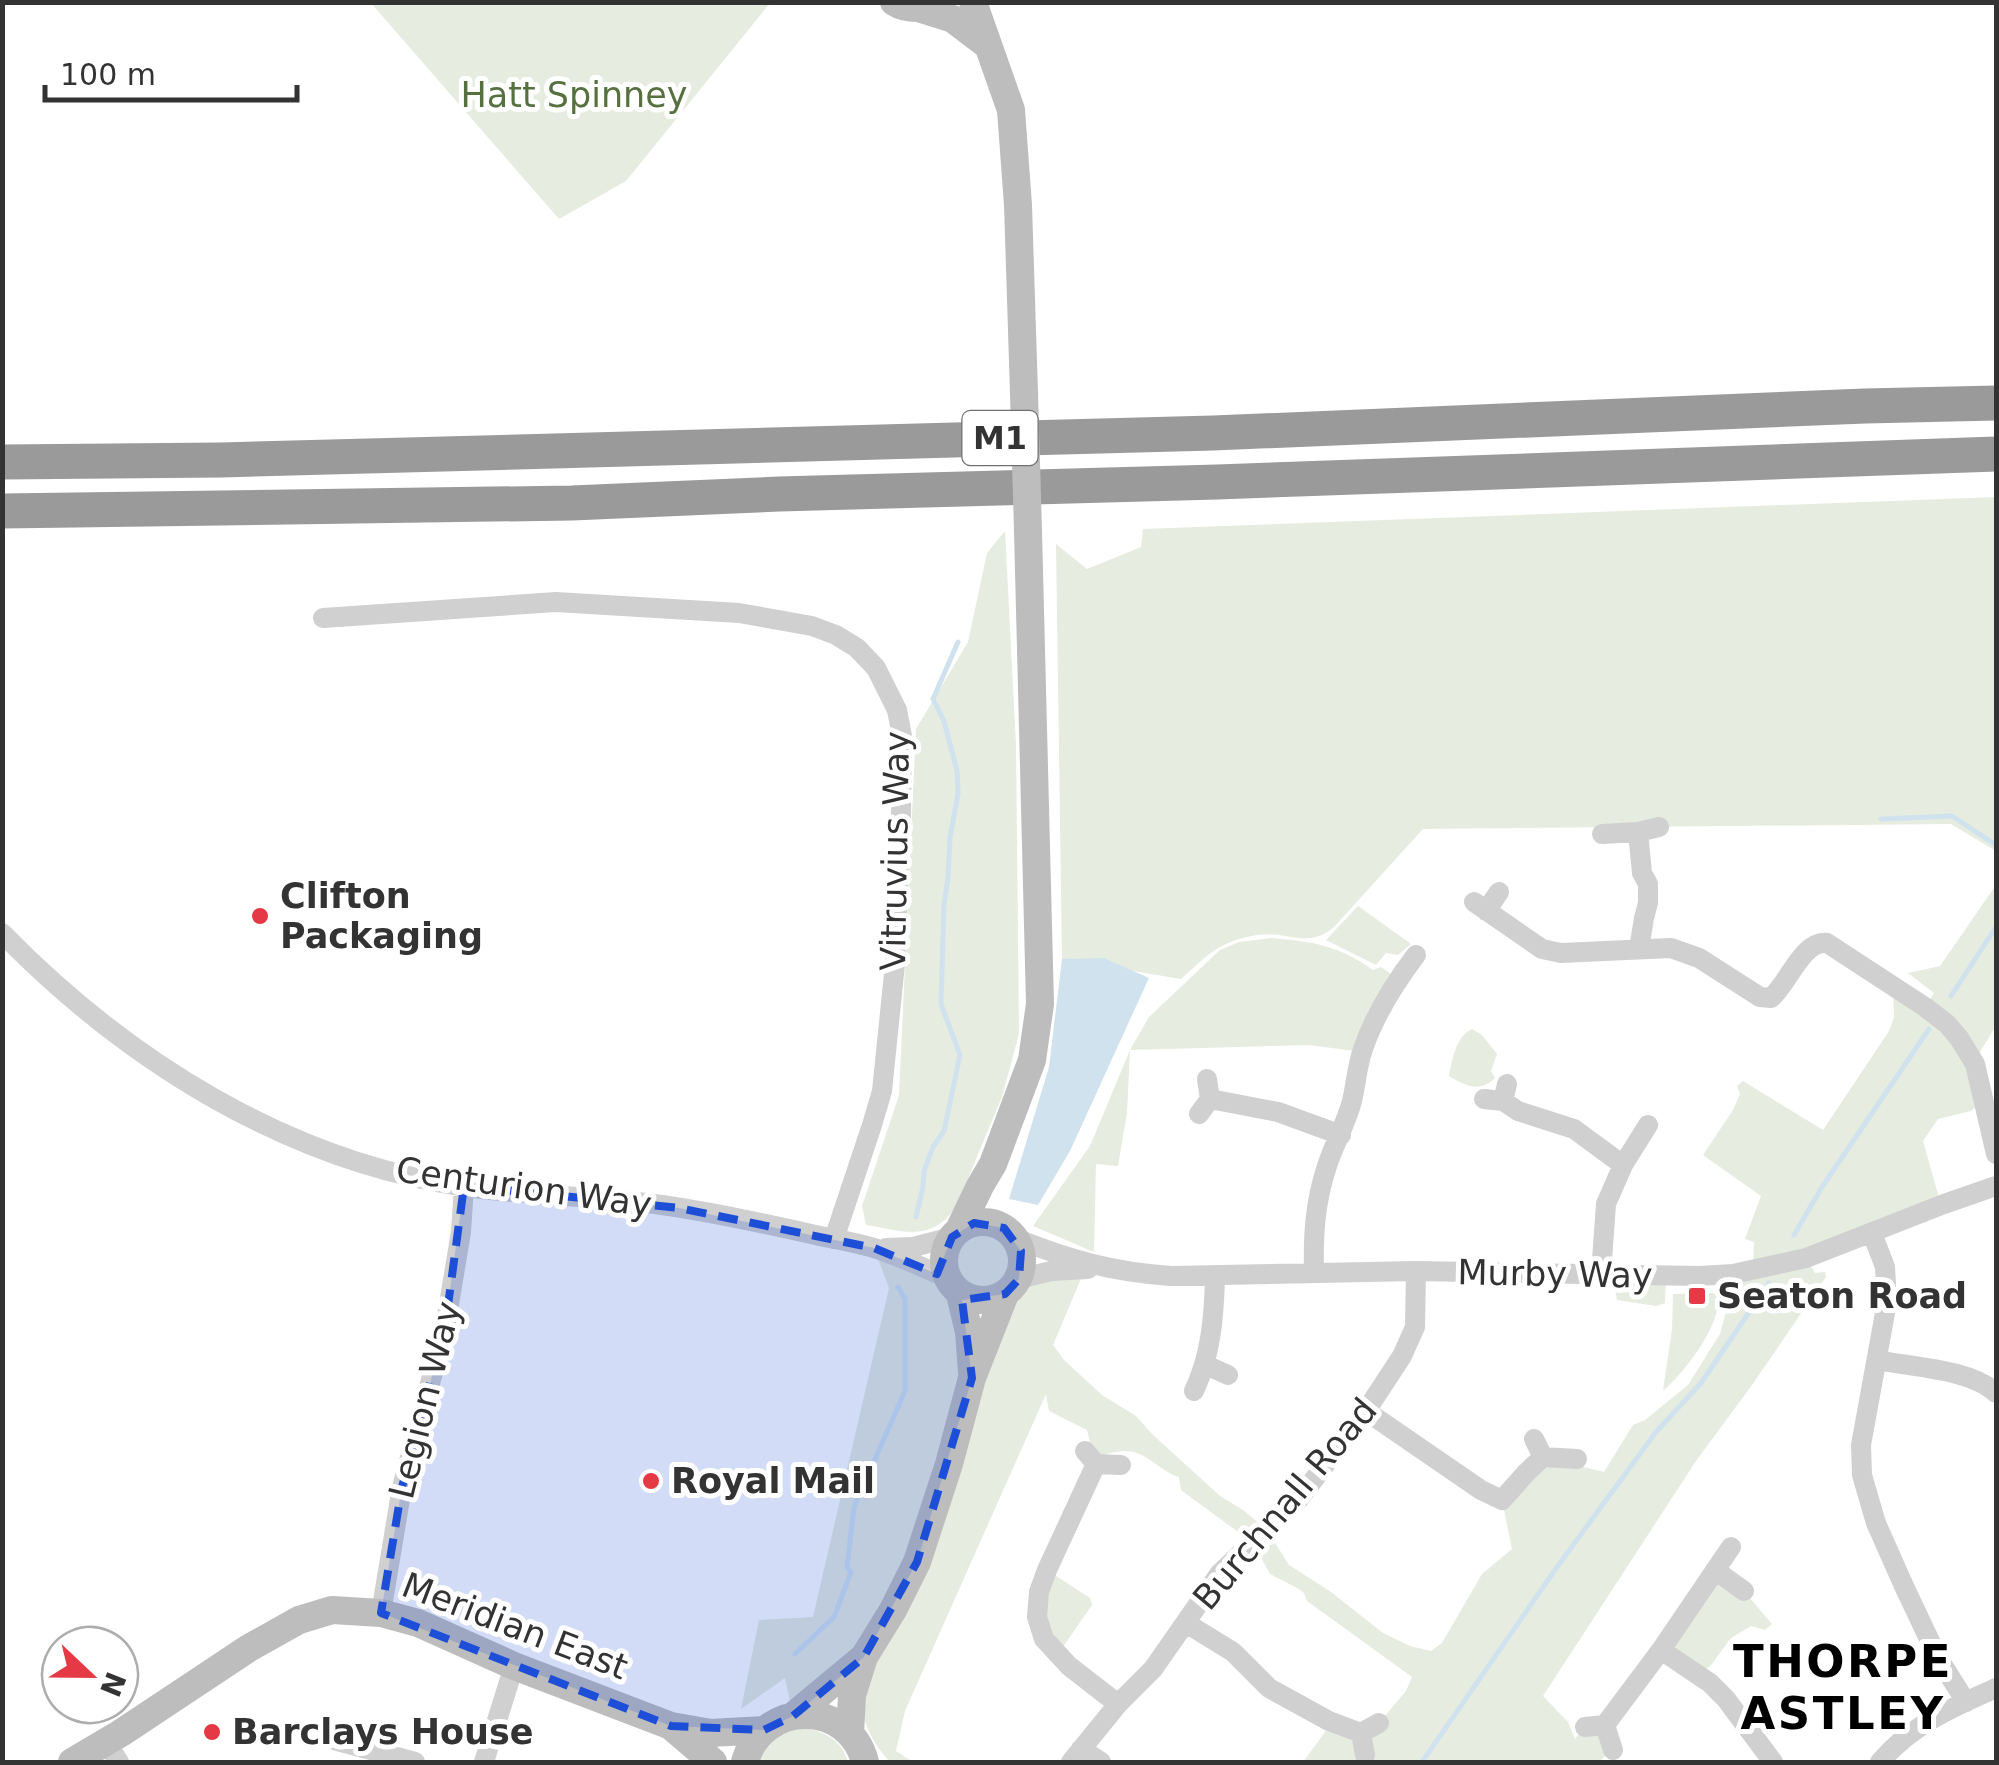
<svg xmlns="http://www.w3.org/2000/svg" width="1999" height="1765" viewBox="0 0 1999 1765" font-family="'DejaVu Sans',sans-serif">
<style>
.green{fill:#e6ecdf}
.water{fill:#cfe2ee}
.lines{fill:none;stroke-linecap:round;stroke-linejoin:round}
.stream{stroke:#cfe2ee;stroke-width:5}
.street{stroke:#d0d0d0;stroke-width:20}
.secondary{stroke:#bdbdbd;stroke-width:28}
.highway{stroke:#9a9a9a;stroke-width:35}
.secondary-bridge{stroke:#bdbdbd;stroke-width:28}
.marked{fill:#1d4ed8;fill-opacity:0.2;stroke:#1d4ed8;stroke-width:8;stroke-dasharray:20 12;stroke-linejoin:round}
.poi-dot{fill:#e63946;stroke:#fff;stroke-width:4}
.labels{text-anchor:middle;dominant-baseline:central;stroke-width:10;stroke-linejoin:round;paint-order:stroke}
.shield{fill:#fff;stroke:#707070;stroke-width:2.5}
.shield-label{font-size:32px;font-weight:bold;fill:#333}
.park-label{font-size:35px;fill:#56703f;stroke:#fff}
.street-label{font-size:35px;fill:#333;stroke:#fff}
.poi-label{font-size:35px;font-weight:bold;fill:#333;stroke:#fff;text-anchor:start}
.district-label{font-size:45px;font-weight:bold;letter-spacing:2.5px;fill:#000;stroke:#fff}
</style>
<rect width="100%" height="100%" fill="#fff"/>
<path class="green" d="M371 3H770L626 181 559 219Z
M1996 497V851L1951 824 1423 829 1334 927C1307 950 1287 930 1257 935 1219 941 1208 955 1181 979L1062 959 1056 544 1087 569 1141 547 1143 529Z
M1005 531 1016 745 1019 1034 1002 1097 956 1207C931 1243 904 1231 866 1225L862 1206 899 1095 916 729 968 642 987 553Z
M1996 885V1026L1981 1050 1975 1064 1983 1101 1971 1111 1938 1119 1923 1141 1941 1205 1806 1258 1815 1273 1825 1272 1826 1277 1752 1385 1696 1461 1543 1696 1568 1722 1575 1739 1585 1727 1605 1725 1606 1755 1599 1762H1303L1325 1732 1329 1721 1379 1723 1406 1691 1412 1677 1307 1601 1304 1593 1299 1589 1270 1574 1253 1543 1181 1490 1179 1477C1159 1471 1147 1451 1125 1451 1117 1451 1107 1454 1099 1456L1092 1450 1087 1430 1049 1411 1046 1394 905 1711 896 1751 913 1762H890C856 1723 863 1708 863 1659L793 1716 785 1678 741 1709 759 1620 813 1617 889 1288 874 1248 947 1278 969 1332 1019 1279 1085 1269 1053 1345 1064 1360 1102 1395 1136 1416 1152 1434 1220 1496 1243 1510 1267 1530 1289 1565 1331 1592 1383 1633 1410 1646 1431 1651 1442 1643 1482 1574 1512 1549 1502 1500 1543 1457 1604 1472 1633 1425 1645 1420 1688 1385 1720 1334 1731 1293 1733 1274 1753 1270 1754 1242 1745 1239 1761 1196 1703 1155 1733 1110 1740 1094 1737 1086 1743 1081 1823 1130 1889 1031 1894 1017 1893 986 1925 1007 1934 993 1908 973 1940 966Z
M1358 906 1411 944 1398 955 1386 953 1376 965 1326 940Z
M1271 938C1315 942 1337 945 1373 970L1381 967 1398 979 1362 1052 1309 1045 1130 1050 1127 1112 1118 1166 1096 1164 1094 1252 1033 1226 1090 1146 1130 1050 1149 1017 1220 950 1239 942Z
M1472 1029 1482 1035 1497 1054 1491 1071 1495 1078C1479 1093 1466 1086 1449 1076 1452 1060 1456 1036 1472 1029Z
M957 1263a27 27 0 1 1 54 0a27 27 0 1 1-54 0Z
M1612 1275 1666 1277 1665 1303 1656 1306 1617 1300Z
M1713 1293 1717 1295C1724 1323 1683 1374 1663 1391L1672 1329 1673 1294Z
M1047 1570 1090 1598 1092 1605 1058 1654 1039 1592Z
M1715 1570 1744 1591 1772 1624 1765 1630 1751 1626 1731 1638 1711 1665 1699 1675 1661 1650Z
M806 1728C827 1733 842 1741 848 1762H760C768 1740 783 1731 806 1728Z"/>
<path class="water" d="M1104 958 1149 978 1070 1151 1038 1205 1009 1199 1049 1067 1062 959Z"/>
<g class="lines">
<path class="stream" d="M1881 819 1952 816 1996 845
M1951 996 1996 927
M916 1217 923 1187 924 1171 933 1147 944 1131 960 1055 941 1004 944 904 948 878 950 837 958 794 957 771 944 721 933 699 958 642
M1794 1235 1822 1187 1929 1029
M795 1654 834 1617 851 1572 847 1567 854 1507 905 1391V1299L898 1287
M1422 1762 1557 1567 1656 1432 1701 1383 1769 1283"/>
<path class="street" d="M323 618 556 602 739 613 812 626 836 635 857 648 876 668 897 710 902 736 901 815 895 964 882 1091 872 1125 834 1239
M1638 832 1642 873 1648 884V903L1644 918 1639 949
M1602 834 1638 832 1659 827
M1474 902 1542 949 1561 953 1671 948 1699 958 1760 997 1771 998C1789 982 1803 940 1827 943L1925 1007 1947 1024 1959 1038 1975 1064 1996 1154
M1486 911 1499 892
M2 933C126 1060 288 1162 466 1187 531 1196 597 1196 662 1205 712 1212 762 1223 811 1234 832 1239 856 1242 877 1249 901 1257 924 1268 947 1278
M1210 1099 1278 1112 1341 1135
M1484 1099 1503 1101 1507 1084
M1503 1101 1518 1111 1574 1129 1623 1165 1606 1204 1601 1274
M1199 1114 1210 1099 1207 1079
M1623 1165 1648 1125
M1872 1233 1885 1267 1887 1302 1861 1445 1862 1475 1876 1523 1903 1584 1937 1656 1966 1702
M1015 1238C1070 1260 1112 1272 1171 1276L1416 1271 1699 1276 1733 1274 1806 1258 1944 1204 1996 1186
M886 1248 913 1247 952 1237
M1314 1272C1313 1235 1315 1202 1327 1166 1334 1144 1346 1124 1352 1101 1356 1084 1357 1066 1363 1049 1375 1014 1394 984 1416 955
M1019 1279 1051 1271 1088 1269
M1877 1360C1911 1367 1971 1369 1996 1393
M1206 1365 1228 1375
M1194 1391C1211 1355 1214 1317 1215 1277
M1366 1411 1481 1490 1502 1500 1527 1472 1543 1457
M1534 1439 1543 1457 1577 1459
M1085 1451 1096 1464 1121 1465
M1096 1464 1047 1570 1039 1592 1037 1617 1044 1639 1069 1666 1118 1704
M1715 1570 1744 1591
M381 1613 402 1487 445 1328 461 1232 464 1186
M1186 1623 1233 1652 1269 1688 1329 1721 1361 1733
M1661 1650 1710 1683 1726 1699 1773 1762
M1605 1725 1661 1650 1731 1547
M1585 1727 1605 1725 1613 1750
M334 1740 415 1762
M106 1742 119 1762
M1081 1749 1101 1762
M1365 1755 1361 1733 1379 1723
M484 1762 514 1666
M1071 1762 1118 1704 1153 1669 1220 1573 1299 1499 1366 1411 1402 1356 1415 1327 1416 1271
M1880 1762C1911 1725 1953 1707 1996 1688"/>
<path class="secondary" d="M894 2C907 10 923 9 938 5
M973 2 1011 110 1018 205 1024 393
M921 9 953 19 986 44
M944 1261a39 39 0 1 1 78 0a39 39 0 1 1-78 0Z
M959 1230 980 1186 993 1164 1032 1060 1040 1004 1028 531
M960 1294 969 1332 972 1372
M793 1716 864 1657
M672 1727 713 1762
M850 1734 852 1695 864 1657 893 1610 917 1562 949 1464 972 1378 1005 1294
M72 1762 121 1733 249 1648 299 1620 332 1610 381 1613 418 1623 514 1666 671 1726 711 1733 764 1730
M745 1762C762 1700 849 1699 865 1762"/>
<path class="highway" d="M2 462 221 460 1213 433 1865 406 1996 403
M2 511 572 503 779 494 1217 482 1996 454"/>
<path class="secondary-bridge" d="M1024 393 1028 531"/>
</g>
<path class="marked" d="M464 1186 679 1208 874 1248 937 1274 952 1237 974 1223 1004 1228 1021 1251 1019 1279 1005 1294 962 1300 972 1378 917 1562 864 1657 793 1716 764 1730 671 1726 381 1613 402 1487 445 1328Z"/>
<g class="poi-dot">
<circle cx="260" cy="916" r="10"/>
<rect x="1687" y="1286" width="20" height="20" rx="5"/>
<circle cx="651" cy="1481" r="10"/>
<circle cx="212" cy="1732" r="10"/>
</g>
<g class="labels">
<rect class="shield" x="962.5" y="411" width="75" height="54" rx="8"/>
<g class="shield-label">
<text x="1000" y="438">M1</text>
</g>
<g class="park-label">
<text x="574" y="95">Hatt Spinney</text>
</g>
<g class="street-label">
<text transform="translate(895 851) rotate(-89)">Vitruvius Way</text>
<text transform="translate(524 1187) rotate(8)">Centurion Way</text>
<text transform="translate(1555 1274) rotate(1)">Murby Way</text>
<text transform="translate(425 1400) rotate(-76)">Legion Way</text>
<text transform="translate(1285 1504) rotate(-50)">Burchnall Road</text>
<text transform="translate(515 1626) rotate(21)">Meridian East</text>
</g>
<g class="poi-label">
<text x="280" y="896">Clifton<tspan x="280" dy="40">Packaging</tspan></text>
<text x="1717" y="1296">Seaton Road</text>
<text x="671" y="1481">Royal Mail</text>
<text x="232" y="1732">Barclays House</text>
</g>
<g class="district-label">
<text x="1843" y="1661">THORPE<tspan x="1843" dy="52">ASTLEY</tspan></text>
</g>
</g>
<rect width="1999" height="1765" fill="none" stroke="#333333" stroke-width="10"/>
<g transform="translate(90 1675) rotate(112)"><circle r="48" fill="#ffffff" stroke="#adadad" stroke-width="2.5"/>
<path d="M0-8L18 38L0 25L-18 38Z" fill="#e63946"/>
<text y="-15" font-size="28" font-weight="bold" text-anchor="middle" fill="#333333">N</text>
</g>
<path d="M45 85v15h252v-15" fill="none" stroke="#333333" stroke-width="5"/>
<text x="60" y="85" font-size="30" fill="#333333" stroke="#ffffff" stroke-width="8" paint-order="stroke">100 m</text>
</svg>
